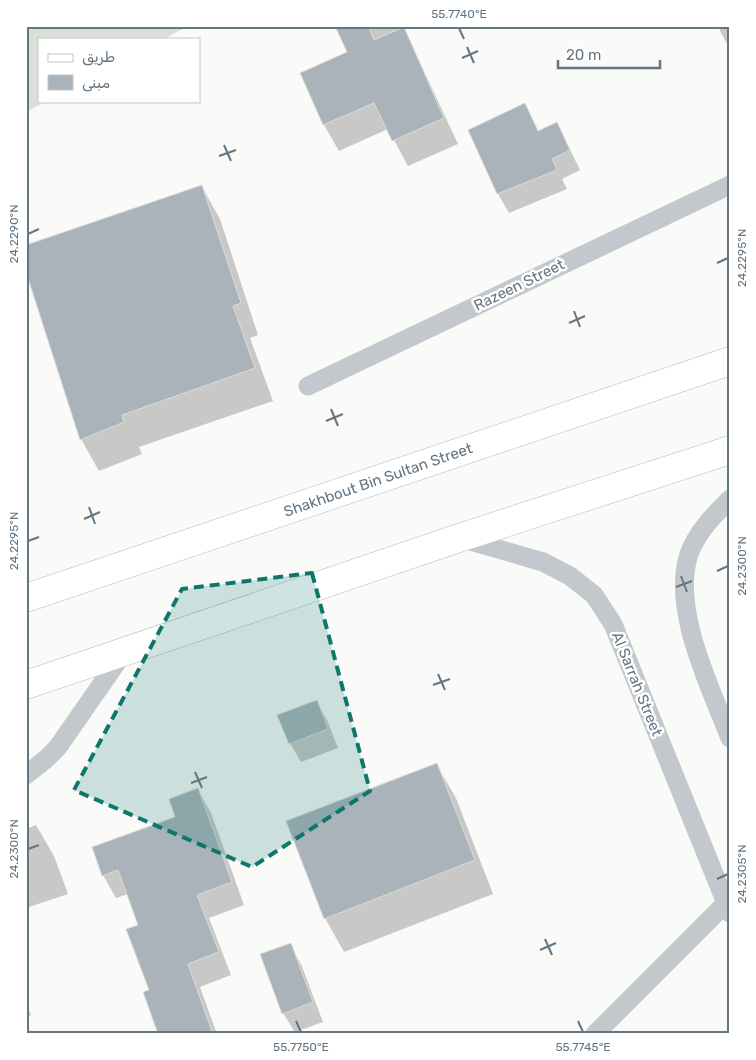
<svg xmlns="http://www.w3.org/2000/svg" width="756" height="1060" viewBox="0 0 756 1060" font-family="Rubik,Vazirmatn,sans-serif">
<style>
.green{fill:#dadfd7}
.shadow{fill:#0003}
.building{fill:#aab3b9;stroke:#dcdcda}
.lines{fill:none;stroke-linecap:round;stroke-linejoin:round}
.primary-casing{stroke:#b5babe;stroke-width:29}
.service{stroke:#c3c8cc;stroke-width:19}
.primary{stroke:#fff;stroke-width:28}
.marked{fill:#0f766e;fill-opacity:0.2;stroke:#0f766e;stroke-width:4;stroke-dasharray:10 6;stroke-linejoin:round}
.ticks{fill:none;stroke:#657683;stroke-width:2}
.labels{text-anchor:middle;dominant-baseline:central;stroke-width:5;stroke-linejoin:round;paint-order:stroke}
.street-label{font-size:15px;fill:#657683;stroke:#fff}
.neatline{fill:none;stroke:#657683;stroke-width:2}
.ticks-label{font-size:12px;text-anchor:middle;fill:#657683}
</style>
<rect width="100%" height="100%" fill="#fafaf8"/>
<path class="green" d="M26 26H188L164 39H39V101H47L26 112Z"/>
<path class="shadow" d="M354 26H403L458 144 408 166 388 129 339 151 324 125 301 73 348 53Z
M718 26H730V49L721 33Z
M524 105 539 132 557 123 580 170 562 179 567 189 509 213 498 194 470 131Z
M202 187 220 219 258 335 250 338 273 401 139 447 142 454 99 471 81 439Z
M316 701 327 720 338 748 301 762 290 743Z
M436 764 456 798 493 894 344 952 325 918Z
M198 790 211 813 244 905 209 918 231 975 200 987 217 1034H159L139 926 128 894 116 898 103 875 177 818Z
M36 825 54 856 68 894 26 908V829Z
M290 945 301 964 323 1022 295 1032 283 1013Z
M26 1003 31 1015 26 1017Z"/>
<path class="building" d="M335 26H368L374 40 404 27 444 118 392 141 374 103 323 125 300 73 347 52Z
M525 103 538 131 557 122 570 150 552 159 557 170 497 194 468 130Z
M202 185 241 303 233 306 255 368 122 415 124 422 80 440 26 272V245Z
M317 700 328 729 289 744 277 715Z
M437 763 475 860 324 919 286 821Z
M198 788 232 882 197 895 219 952 188 964 213 1034H158L143 992 149 990 126 929 138 925 118 870 102 876 92 847 175 817 169 799Z
M291 943 313 1002 282 1014 260 954Z"/>
<g class="lines">
<defs>
<path id="primary" d="M26 598 730 361
M26 685 459 538 730 450"/>
</defs>
<use href="#primary" class="primary-casing"/>
<path class="service" d="M308 386 730 185
M730 499C714 515 697 532 689 554 671 609 710 686 730 738
M460 538 543 562 570 576 594 595 613 624 730 913
M26 775 46 759 58 747 124 652
M595 1034 726 903"/>
<use href="#primary" class="primary"/>
</g>
<path class="marked" d="M312 573 370 791 252 867 74 790 182 589Z"/>
<path class="ticks" d="M459 28 464 39M467 47 474 63M462 58 478 51M224 145 231 161M219 156 236 150M28 234 39 229M717 263 728 258M574 311 580 327M569 323 585 316M331 409 338 426M326 421 343 414M89 507 95 524M84 519 100 512M28 541 39 537M717 571 728 566M681 576 687 592M676 587 692 581M438 674 445 690M433 685 450 679M195 772 202 788M191 783 207 777M28 849 39 845M717 879 728 874M545 939 552 955M540 950 556 943M296 1021 301 1032M578 1021 583 1032"/>
<g class="labels">
<g class="street-label">
<text transform="translate(519 285) rotate(-26)">Razeen Street</text>
<text transform="translate(378 480) rotate(-19)">Shakhbout Bin Sultan Street</text>
<text transform="translate(637 684) rotate(68)">Al Sarrah Street</text>
</g>
</g>
<rect width="756" height="1060" fill="none" stroke="#ffffff" stroke-width="55"/>
<rect x="38" y="38" width="162" height="65" fill="#ffffff" stroke="#c1c8cd"/>
<rect x="48" y="54" width="25" height="8" fill="#ffffff" stroke="#c1c8cd"/>
<text x="82" y="62" font-size="15" fill="#657683">طريق</text>
<rect x="48" y="75" width="25" height="15" fill="#aab3b9" stroke="#c1c8cd"/>
<text x="82" y="88" font-size="15" fill="#657683">مبنى</text>
<path d="M558 60v8h102v-8" fill="none" stroke="#657683" stroke-width="2.5"/>
<text x="566" y="60" font-size="15" fill="#657683" stroke="#ffffff" stroke-width="4" paint-order="stroke">20 m</text>
<rect x="28" y="28" width="700" height="1004" class="neatline"/>
<g class="ticks-label">
<text x="459" y="18">55.7740°E</text>
<text transform="translate(14 234) rotate(-90)" y="4">24.2290°N</text>
<text transform="translate(742 258) rotate(-90)" y="4">24.2295°N</text>
<text transform="translate(14 541) rotate(-90)" y="4">24.2295°N</text>
<text transform="translate(742 566) rotate(-90)" y="4">24.2300°N</text>
<text transform="translate(14 849) rotate(-90)" y="4">24.2300°N</text>
<text transform="translate(742 874) rotate(-90)" y="4">24.2305°N</text>
<text x="301" y="1051">55.7750°E</text>
<text x="583" y="1051">55.7745°E</text>
</g>
</svg>
